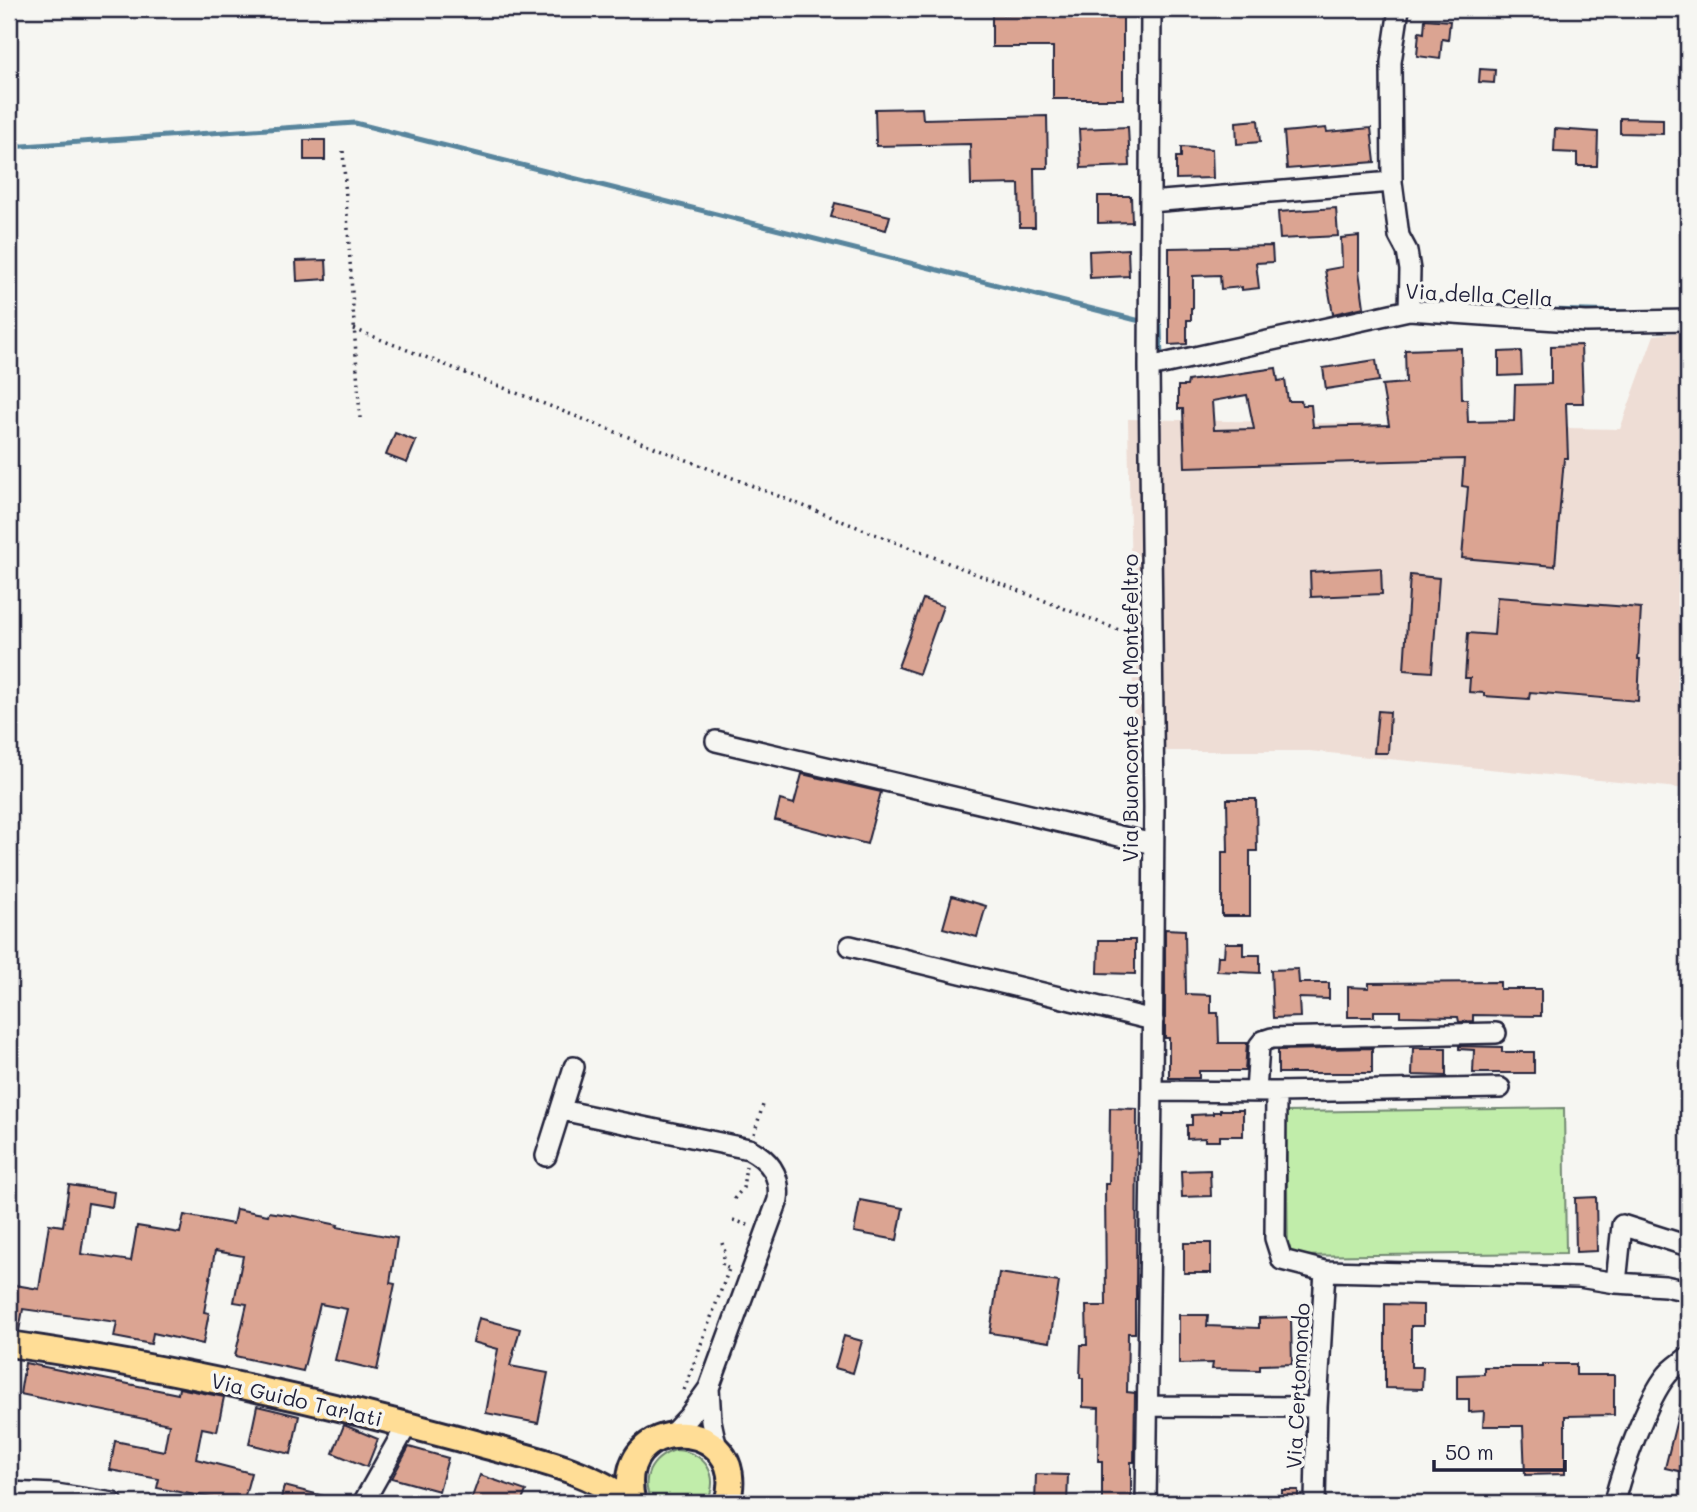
<svg xmlns="http://www.w3.org/2000/svg" width="1697" height="1512" viewBox="0 0 1697 1512" font-family="Mali,sans-serif">
<style>
.built{fill:#eeddd5}
.green{fill:#c1edaa;stroke:#728872;stroke-width:2}
.lines{fill:none;stroke-linecap:round;stroke-linejoin:round}
.stream{stroke:#59859d;stroke-width:5}
.building{fill:#dba492;stroke:#22223b;stroke-width:2;fill-rule:evenodd}
.minor-casing{stroke:#22223b;stroke-width:24}
.major-casing{stroke:#22223b;stroke-width:30}
.path{stroke:#22223b;stroke-width:3.5;stroke-dasharray:2 5;stroke-linecap:butt}
.minor{stroke:#f6f6f2;stroke-width:19}
.major{stroke:#ffdd96;stroke-width:24}
.labels{text-anchor:middle;dominant-baseline:central;stroke-width:7;stroke-linejoin:round;paint-order:stroke}
.street-label{font-size:21px;fill:#22223b;stroke:#f6f6f2}
</style>
<rect width="100%" height="100%" fill="#f6f6f2"/>
<filter id="ink" filterUnits="userSpaceOnUse"><feTurbulence type="fractalNoise" baseFrequency=".0143" numOctaves="2"/><feDisplacementMap in="SourceGraphic" scale="14" xChannelSelector="R" yChannelSelector="G"/><feConvolveMatrix kernelMatrix="1 2 1 2 8 2 1 2 1" color-interpolation-filters="sRGB"/></filter>
<g filter="url(#ink)">
<path class="built" d="M1688 331V789L1309 751H1134L1128 419 1620 429 1654 335Z"/>
<path class="green" d="M1564 1108 1566 1253 1288 1256 1286 1112Z
M675 1450C706 1452 721 1476 706 1503H653C638 1480 651 1458 675 1450Z"/>
<g class="lines">
<path class="stream" d="M9 147 355 123 1160 326 1161 361
M1548 310 1626 312"/>
</g>
<path class="building" d="M992 15H1123V99H1053V47H992Z
M1425 19 1450 21 1448 40 1442 39 1440 59 1417 56 1419 32 1424 33Z
M1480 69 1495 70 1494 83 1479 82Z
M922 108 923 119 1047 116 1048 168H1034L1035 227H1020L1019 184 971 185 970 144 876 146 875 109Z
M1620 118 1663 119V134L1620 133Z
M1258 120 1260 142 1237 144 1236 122Z
M1128 127 1130 166 1081 168 1079 129Z
M1326 128 1327 132 1371 128 1375 162 1287 169 1284 132Z
M1555 129 1598 132 1597 166H1577V153L1554 152Z
M304 140H325V160H304Z
M1181 147 1212 149 1213 178 1176 179V157H1181Z
M1098 196H1131L1132 222 1098 223Z
M835 203 890 216 886 230 831 217Z
M1336 208 1338 236 1280 239 1278 212Z
M1359 236V271L1364 307 1333 314 1325 270 1342 267 1341 238Z
M1272 246 1273 262 1256 263 1259 288 1242 290V287L1221 289 1220 275 1193 276V308H1191V320H1187V344L1169 345V248Z
M1128 249 1129 276 1090 278 1089 251Z
M326 260 327 279 297 281 296 261Z
M1581 345 1583 403H1566L1568 458H1564L1555 566 1462 558 1468 487 1462 486 1464 459 1185 467 1183 409H1178V386H1187L1188 381 1276 368 1278 381 1285 380 1288 401H1301L1302 405H1311L1313 427 1389 425 1382 385 1406 383 1405 350 1461 348 1462 399H1467L1468 422 1514 421 1515 385 1551 384V346ZM1247 395 1254 429 1214 430 1212 401Z
M1521 351 1522 375 1499 376V352Z
M1376 360 1379 381 1326 389 1323 368Z
M395 433 416 441 407 463 386 455Z
M1381 568 1382 594 1311 597 1310 572Z
M1410 575 1439 578 1432 672 1404 670Z
M1497 597 1641 608 1638 659H1640L1638 701 1530 692 1529 699 1484 696V693L1469 692 1470 678H1465L1468 633 1494 635Z
M923 599 943 606 919 674 898 667Z
M1378 711 1390 712 1388 753H1374Z
M802 774 881 792 867 844 775 820 780 800 794 804Z
M1227 799H1256L1257 851H1250V916H1222V852H1228Z
M952 896 986 906 977 937 943 928Z
M1165 929 1185 930 1186 994 1211 995V1013H1218L1219 1043H1247L1245 1071H1199V1078H1169V1038H1165Z
M1099 940H1135V974L1098 973Z
M1225 943H1243V955H1260V973L1217 971 1218 956H1224Z
M1298 969 1299 983H1329V999L1299 998 1300 1017 1273 1018 1271 970Z
M1500 982V989H1541V1016L1473 1015V1021L1459 1022 1458 1017 1400 1016V1011H1374V1017H1348V987L1369 988V983Z
M1459 1046 1502 1047V1052H1534V1073H1473L1474 1050 1459 1049Z
M1372 1048V1073H1278V1050Z
M1413 1048H1446V1076L1412 1075Z
M1110 1108 1137 1109 1136 1299H1135V1333H1128L1127 1392 1135 1393 1134 1462H1131V1503H1102V1461H1098L1099 1408 1083 1407V1378H1080L1081 1345H1087L1086 1306H1106L1105 1184H1109Z
M1220 1110H1243V1136H1220V1141H1205V1138L1187 1139V1125H1192V1115L1213 1114V1112H1220Z
M1210 1170 1211 1196 1182 1197 1181 1171Z
M69 1185 114 1192 112 1207 88 1203 81 1254 131 1261 137 1226 180 1233 184 1215 233 1224 236 1209 268 1215 269 1212 294 1216 338 1225 337 1227 397 1238 390 1283 395 1284 377 1370 335 1360 347 1309 320 1304 303 1371 235 1356 247 1304 234 1302 243 1256 215 1251 204 1312 209 1313 203 1344 153 1333 151 1344 114 1337 117 1322 23 1309 19 1331 9 1329V1284L39 1289 49 1224 63 1226Z
M1596 1197 1597 1251 1576 1252 1575 1198Z
M860 1200 903 1208 897 1240 854 1232Z
M1184 1243H1211V1273H1184Z
M999 1273 1059 1282 1050 1342 990 1333Z
M1385 1304 1423 1305V1326H1411V1367H1423L1422 1389 1385 1388Z
M1179 1315H1208L1207 1326 1259 1328V1318L1291 1317 1292 1364 1260 1365V1370L1212 1369 1213 1363 1179 1364Z
M479 1318 520 1329 510 1366 548 1373 538 1423 486 1413 498 1349 473 1342Z
M844 1336 862 1341 853 1373 835 1368Z
M25 1363 178 1394 179 1388 224 1397 217 1431 202 1428 196 1459 251 1473 243 1503H211L212 1498 157 1488 159 1479 110 1470 115 1441 164 1451 169 1424 20 1394Z
M1543 1364H1576V1375H1614V1415L1565 1416V1474L1525 1475 1523 1426H1483L1484 1411 1469 1412V1399H1457V1375L1484 1374V1367H1543Z
M1683 1395 1688 1396V1473L1665 1468Z
M257 1406 299 1416 291 1454 249 1444Z
M344 1425 378 1439 367 1467 333 1453Z
M409 1447 448 1458 439 1491 392 1478Z
M1036 1474 1068 1475 1067 1503H1035Z
M480 1475 526 1491 521 1503H470Z
M284 1486 332 1498V1503H280Z
M1282 1490H1298V1503H1282Z"/>
<g class="lines">
<defs>
<path id="minor" d="M1399 9 1391 62 1392 182 1399 236 1407 251 1410 270 1409 310
M1150 202 1392 182
M1149 367 1409 310 1586 322 1688 320
M716 741 1153 844
M850 946 1153 1020
M1152 1091 1276 1092 1275 1238 1282 1260 1325 1271 1579 1277 1616 1283 1665 1286 1688 1291
M1256 1092 1259 1046 1263 1041 1272 1038 1496 1033
M1276 1092 1500 1088
M561 1110 749 1149C770 1160 781 1176 778 1200L709 1388 689 1416 672 1434
M546 1156 574 1067
M1616 1283 1622 1225 1688 1246
M709 1388 711 1421 717 1449
M1148 1406 1317 1407
M9 1492 56 1494 113 1503
M363 1503 407 1425
M1146 1503 1152 1091 1154 807 1149 367 1151 9
M1315 1503 1317 1407 1325 1271
M1614 1503C1620 1474 1648 1397 1667 1375 1672 1368 1681 1363 1688 1357"/>
<path id="major" d="M9 1344C164 1366 317 1400 468 1441 523 1457 586 1467 631 1503
M633 1503C608 1410 754 1414 727 1503"/>
</defs>
<use href="#minor" class="minor-casing"/>
<use href="#major" class="major-casing"/>
<path class="path" d="M343 151 360 418
M354 329 1134 636
M754 1134 763 1105
M734 1199 743 1188 746 1166
M733 1220 751 1226
M722 1243 725 1252 722 1266 729 1268
M684 1390 729 1269"/>
<use href="#minor" class="minor"/>
<use href="#major" class="major"/>
</g>
</g>
<g class="labels">
<g class="street-label">
<text transform="translate(1479 294) rotate(3)">Via della Cella</text>
<text transform="translate(1129 708) rotate(-90)">Via Buonconte da Montefeltro</text>
<text transform="translate(1297 1386) rotate(-87)">Via Certomondo</text>
<text transform="translate(297 1399) rotate(13)">Via Guido Tarlati</text>
</g>
</g>
<rect width="1697" height="1512" fill="none" stroke="#f6f6f2" stroke-width="35"/>
<rect x="18" y="18" width="1662" height="1477" fill="none" stroke="#22223b" stroke-width="2.5" filter="url(#ink)"/>
<path d="M1434 1460v10h131v-10" fill="none" stroke="#22223b" stroke-width="3.5"/>
<text x="1445" y="1460" font-size="21" fill="#22223b" stroke="#f6f6f2" stroke-width="5" paint-order="stroke">50 m</text>
</svg>
